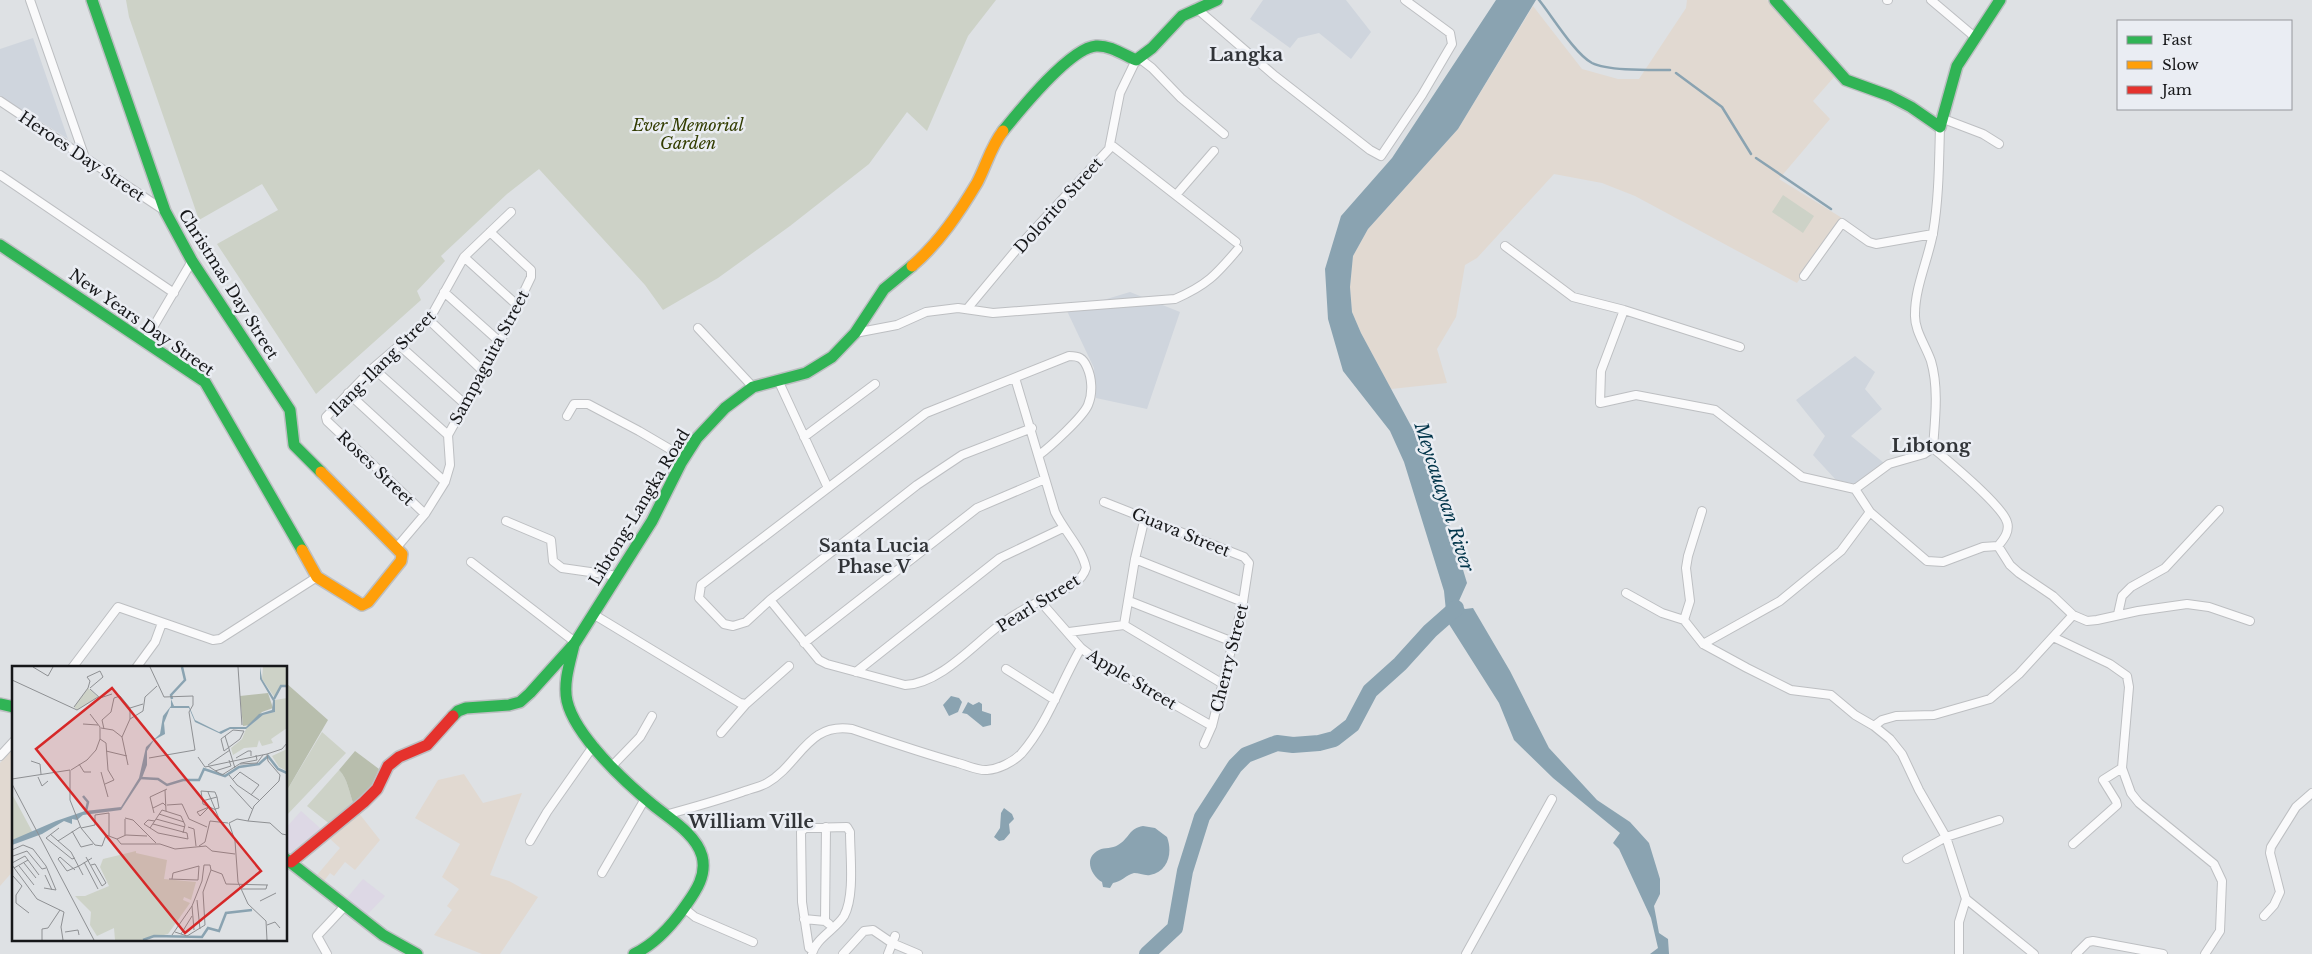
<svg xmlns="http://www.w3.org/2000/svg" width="2312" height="954" viewBox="0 0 2312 954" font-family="'Libre Baskerville',serif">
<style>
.commercial{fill:#ddd8e5}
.industrial{fill:#e1d9d1}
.built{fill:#cfd5dd}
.green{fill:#cdd2c7}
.forest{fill:#b8bead}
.water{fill:#8aa3b1}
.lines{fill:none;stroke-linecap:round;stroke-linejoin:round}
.stream{stroke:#8aa3b1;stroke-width:2.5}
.river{stroke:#8aa3b1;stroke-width:16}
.street-casing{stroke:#bdbfc2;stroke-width:10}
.fast-casing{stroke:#bdbfc2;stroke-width:14}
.slow-casing{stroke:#bdbfc2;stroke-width:14}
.jam-casing{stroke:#bdbfc2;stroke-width:14}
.street{stroke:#fafafb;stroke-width:8}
.fast{stroke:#30b455;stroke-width:11}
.slow{stroke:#ff9f0a;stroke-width:11}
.jam{stroke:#e5322d;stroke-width:11}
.labels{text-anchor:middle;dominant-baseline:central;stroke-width:5;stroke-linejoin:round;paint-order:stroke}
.park-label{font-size:16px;font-style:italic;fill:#323c01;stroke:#eaedf3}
.street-label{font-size:16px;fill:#161719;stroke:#eaedf3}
.water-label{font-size:18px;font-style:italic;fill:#003449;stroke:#eaedf3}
.neighbourhood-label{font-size:18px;font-weight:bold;fill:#313438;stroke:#eaedf3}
.quarter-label{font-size:19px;font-weight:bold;fill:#313438;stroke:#eaedf3}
.inset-river{fill:none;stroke:#8aa3b1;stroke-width:2.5}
.inset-road{fill:none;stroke:#8e9093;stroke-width:1}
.view{fill:#d62828;fill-opacity:0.15;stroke:#d62828;stroke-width:2.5}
.inset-edge{fill:none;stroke:#161719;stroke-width:2.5}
</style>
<rect width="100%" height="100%" fill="#dee1e4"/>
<path class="commercial" d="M301 811 321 829 291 852 286 849V828Z
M363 879 385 896 367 915 346 899Z"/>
<path class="industrial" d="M1687 0H1767L1835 76 1813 101 1830 119 1779 179 1842 218 1797 283 1635 196 1602 183 1554 174 1477 258 1465 265 1456 317 1437 349 1447 383 1391 389 1361 333 1352 312 1350 287 1353 256 1368 229 1458 129 1533 6 1582 69 1618 79H1639L1686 8Z
M14 747V870L0 886V763Z
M464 774 483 803 522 793 490 875 509 881 538 897 500 954H482L434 935 452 910 447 906 459 889 442 877 460 844 415 818 438 780Z
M358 812 380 840 355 870 345 862 334 876 330 873 324 881 317 875 340 848 328 837Z"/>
<path class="built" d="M1263 0H1346L1371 32 1351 59 1319 33 1298 38 1290 48 1250 19Z
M33 38 68 139 0 96V49Z
M1130 292 1180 312 1147 409 1096 398 1094 368 1067 311Z
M1855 356 1875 372 1865 389 1882 409 1851 436 1884 463 1856 484 1836 480 1813 455 1825 436 1796 400Z"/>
<path class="green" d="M126 0H996L968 36 927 131 907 112 869 164 790 226 718 278 663 310 645 285 539 169 507 194 441 256 445 261 417 291 421 300 316 394 217 244 278 210 262 184 199 220 129 17Z
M1783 195 1814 216 1803 233 1772 212Z
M322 732 346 753 286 816V792Z
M339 770C348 779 349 793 354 805L331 825 307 806Z"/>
<path class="forest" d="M286 683 328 720 286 792Z
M355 751 379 769 372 785 354 805C349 793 348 779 339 770Z"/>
<path class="water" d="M1496 0H1536L1458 129 1368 229 1353 256 1350 287 1352 312 1361 333 1431 463 1467 583 1458 603 1465 609 1473 608 1510 671 1549 748 1597 800 1630 822 1649 843 1660 879V894L1654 906 1659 933 1668 939 1669 954H1650L1658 948 1651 918 1619 849 1613 843 1620 833 1553 778 1514 740 1499 703 1447 621 1444 591 1404 462 1390 431 1343 371 1328 319 1325 269 1341 216 1392 158Z
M951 696 959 698 962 702 958 712 949 716 943 705Z
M968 702 973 705 979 702 982 704V711L991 714V725L983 727 967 714 962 713Z
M1004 808 1012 814 1014 819 1009 824 1010 833 1004 840 999 841 994 837 1000 828 1001 813Z
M1143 826 1155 828 1167 837C1173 853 1168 872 1150 875 1145 876 1139 873 1134 873 1126 875 1121 882 1113 883L1110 888 1103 887 1102 882C1091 875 1083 858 1099 850 1105 847 1112 849 1118 845 1129 839 1129 828 1143 826Z"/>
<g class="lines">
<path class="stream" d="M1539 0C1552 16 1575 54 1592 63 1608 71 1650 70 1670 70
M1676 73 1722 107 1751 154
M1756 158 1831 209"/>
<path class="river" d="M1147 954 1175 928 1185 871 1202 817 1235 766 1246 755 1277 743 1293 745 1319 743 1334 739 1352 725 1370 691 1400 664 1430 631 1456 608"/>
<defs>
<path id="street" d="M30 0 85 158
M1887 0H1888
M1931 0 1976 38
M1196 8 1275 76 1370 150 1381 156 1422 95 1452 44 1450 33 1405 0
M1139 58 1152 68 1181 98 1224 134
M0 101 165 211
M1941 118 1983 134 1999 144
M1110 144 1236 242
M0 175 174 293
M1176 195 1214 151
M1505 246 1573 297 1624 310 1740 347
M464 257 517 305
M1804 276 1842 223 1869 242 1876 244 1933 234
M444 292 500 342
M967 309 1022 243 1109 149 1120 93 1136 60
M1624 310 1601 371 1600 403 1636 395 1715 410 1802 477 1855 489 1870 512 1927 561 1943 562 1983 547 1998 546C2004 539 2010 531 2007 522 2002 505 1948 461 1933 448
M429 320 483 371
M698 328 753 387
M855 333 897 325 926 312 958 308 993 313 1175 299C1207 285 1216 275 1238 249
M145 341 192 261
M399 345 466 405
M373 368 448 435
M778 380 828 488
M348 393 445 482
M567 416 574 404H588L639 431 685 458
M1032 428 962 455 917 485 770 600 746 622 733 626 724 624 699 598 701 585 926 413 1069 356C1079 356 1083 358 1087 367 1092 378 1093 393 1088 405 1083 417 1050 447 1039 455
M804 437 875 384
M1933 448C1935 420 1939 388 1931 361 1926 346 1914 330 1915 314 1915 287 1928 260 1933 233 1939 198 1939 162 1940 127
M1855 489 1889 464 1924 454 1933 448
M1104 502 1244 557 1249 563 1243 602 1212 726 1204 744
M425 514 327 421 326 417 373 368 429 320 464 257 511 212
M506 521 551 540 553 561 562 568 618 576
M1998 546 2010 565 2019 573 2053 596 2073 615 2087 621 2097 620 2138 611 2187 604 2209 607 2250 621
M397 547 425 514 445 482 450 465 448 435 500 342 531 277V270L490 232
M1135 559 1243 602
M471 562 575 642
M1626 593 1662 613 1684 620 1703 644 1747 668 1791 690 1831 695 1855 715 1874 726
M770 600 819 660 827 664 905 685C940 684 974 644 1001 624 1015 614 1029 606 1044 599 1060 591 1081 585 1086 568 1082 548 1064 531 1055 512L1015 378
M1040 601 1081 648 1098 661 1212 726
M1129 601 1233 642
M593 614 740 703 746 704 789 666
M2118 614 2122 596 2131 587 2165 568 2219 510
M1684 620 1690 601 1686 568 1688 556 1702 511
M1124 625 1223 684
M1069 632 1124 625 1135 559 1145 517
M2053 637 2110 664 2127 676 2129 687 2122 768 2131 793 2139 803 2214 864 2222 881 2220 931 2205 954
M804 643 977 508 1045 479
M1703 644 1780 601 1841 551 1870 512
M72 668 118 607 213 640 220 639 317 577
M136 668 155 642 162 623
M1006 669 1055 700
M856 672 1000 558 1063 528
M721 733 746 704
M0 756 14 741
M612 766 640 737 652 716
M665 815C691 808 716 801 742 792 750 789 760 787 767 783 800 764 807 722 852 729 887 741 922 753 958 763 966 765 978 771 987 770 999 769 1013 762 1021 754 1048 723 1061 682 1081 648
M530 841 547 812 594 745
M2073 844 2117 805 2116 801 2103 780 2122 768
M1907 859 1946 837 1999 820
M602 873 645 799
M684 908 695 917 753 942
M2264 916 2274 905 2280 892 2270 853 2271 847 2296 807 2312 793
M804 919 825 921 829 924
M825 921 826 827
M327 954 317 936 345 906
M812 954C815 939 836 929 844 916 855 896 850 856 850 832L847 827 805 828 801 832 802 902 809 948 813 950
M843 954 864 931 873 930 892 943 918 954
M888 954 895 936
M1466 954 1552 799
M1959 954V922L1966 899
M2034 954 1966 899 1946 837 1919 790 1902 754 1890 739 1874 726 1882 720 1896 716 1934 715 1990 699 2019 674 2073 615
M2076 954 2088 942 2093 941 2163 954"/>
<path id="fast" d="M92 0 165 211 192 261 290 410 294 445 321 472
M1775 0 1846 80 1890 96 1911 107 1940 127 1957 66 2000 0
M1003 131C1020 110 1070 48 1096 46 1110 45 1124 55 1136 60L1152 48 1182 16 1217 0
M0 245 205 382 302 550
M574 645C570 662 563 683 567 701 575 736 626 783 653 805 670 819 696 834 702 856 707 875 696 891 686 905 673 924 655 944 634 954
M0 704 14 707
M453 716 458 711 466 708 509 705 520 702 530 693 575 643 652 521 681 463 697 438 725 408 753 387 806 373 832 357 855 333 884 289 912 266
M286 859 383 935 417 954"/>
<path id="slow" d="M912 266C939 243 959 213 977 183 986 166 991 146 1003 131
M302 550 317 577 362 605 368 602 401 561 402 554 321 472"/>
<path id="jam" d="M291 862 364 802 377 789 388 766 399 757 427 745 453 716"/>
</defs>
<use href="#street" class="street-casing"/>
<use href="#fast" class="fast-casing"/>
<use href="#slow" class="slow-casing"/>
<use href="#jam" class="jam-casing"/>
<use href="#street" class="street"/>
<use href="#fast" class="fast"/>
<use href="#slow" class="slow"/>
<use href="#jam" class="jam"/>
</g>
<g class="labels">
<g class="park-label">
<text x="688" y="125">Ever Memorial<tspan x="688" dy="18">Garden</tspan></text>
</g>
<g class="street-label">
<text transform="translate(82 156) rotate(34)">Heroes Day Street</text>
<text transform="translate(1058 205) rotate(-48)">Dolorito Street</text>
<text transform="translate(229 284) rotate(58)">Christmas Day Street</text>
<text transform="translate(142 322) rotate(35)">New Years Day Street</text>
<text transform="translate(489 357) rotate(-62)">Sampaguita Street</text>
<text transform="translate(382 363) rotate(-45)">Ilang-Ilang Street</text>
<text transform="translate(376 468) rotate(44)">Roses Street</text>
<text transform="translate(639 507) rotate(-59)">Libtong-Langka Road</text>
<text transform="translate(1181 532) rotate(22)">Guava Street</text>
<text transform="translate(1038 603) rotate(-32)">Pearl Street</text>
<text transform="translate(1229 658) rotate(-76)">Cherry Street</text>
<text transform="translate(1132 679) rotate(31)">Apple Street</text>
</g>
<g class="water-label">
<text transform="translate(1444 497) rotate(72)">Meycauayan River</text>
</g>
<g class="neighbourhood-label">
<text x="874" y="546">Santa Lucia<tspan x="874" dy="21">Phase V</tspan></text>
<text x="751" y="822">William Ville</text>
</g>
<g class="quarter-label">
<text x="1246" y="54">Langka</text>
<text x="1931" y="445">Libtong</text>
</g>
</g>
<g transform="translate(12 666)">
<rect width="275" height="275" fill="#dee1e4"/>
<path d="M251 1H275V20H268L263 32 250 13ZM76 22 86 31 65 44 62 41ZM275 32V62L259 73 261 77 250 80 247 74 245 81 232 82 221 89 219 82 230 73 234 63 251 49 263 46V34ZM275 83V105L267 101 260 90ZM0 128 21 167 0 174ZM124 185V187L155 194 152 213 184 216 179 234 172 231 171 234 178 237 156 268 131 274H103L102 262 85 270 78 259 79 246 63 230H73L97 220 88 201 91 193Z" fill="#cdd2c7"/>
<path d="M256 27 261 42 250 46 238 59 231 60 228 30Z" fill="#b8bead"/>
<path d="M248 1 250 13 263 34V46L251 49 234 63H218L209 68 183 56 177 42H158L152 57 153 68 142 74 135 85V99L130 112 109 144 71 149 65 154 60 153V158L52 155 30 168 0 179V174L44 155 73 145 109 141 127 112 134 81 148 68 151 50 159 40V33L162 40H177L183 54 207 66 218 61H234L247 48 260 44 261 35 248 13Z" fill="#8aa3b1"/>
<path class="inset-river" d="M160 33 159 29 173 14 170 1M262 33 269 20H275M128 112 146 113 155 119 171 114H187L192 103 213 110 227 101 247 98 256 90 266 103 275 107M71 130 76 136 74 145M131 274 142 270 190 271 196 262 207 265 214 247 240 244"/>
<path class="inset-road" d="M21 1 36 10 41 1M226 1 230 59M0 14 65 44 86 31M78 23 88 32 100 28M62 41 76 22 78 15 75 11 88 5 91 11 78 22M78 48 88 61V73M118 53 131 45 133 31 145 20M71 58 86 59M89 62 101 64 110 71 118 53V42L131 38M92 63 90 54 99 46 102 32 108 30 118 42M221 64 232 65 228 73 212 85 209 73ZM213 70 223 102M110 71 116 99M94 85 115 90M186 91 193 101 255 88M137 92 183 84 177 46 181 39V30L152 31 138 1M224 92 236 85H239V90M19 95 28 98 29 108M67 98 72 106H79M228 98 245 97 251 89M196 99 218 84M196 100 210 109 229 97 245 94 244 89M59 104 75 94 84 84 88 73 94 77 96 104 102 114 93 118M203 105 219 100 217 94M89 106 96 131M217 109 225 119 247 134M26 111 30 120 36 115M0 113 58 104V134L69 162 83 179 90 180 94 169 105 173 109 178H148L163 183 194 180 200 185 223 188M220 114 228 106 247 119 239 129M0 118 82 274M218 119 240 143M153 124 154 145M189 125 191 138 204 144M189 125 203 126 205 131M196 126 208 155M190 135 205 131 207 142 203 143M155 139 170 138 177 153 195 161M197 141 185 146 188 150 198 140M141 142 151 137 154 140M142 147 138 131 155 123M147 148 172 156M113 152 121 154 144 177M113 153V169M144 153 173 161M143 155 136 154 132 158 146 167 176 173M236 155 258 157 270 168 275 169M141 158 175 167 176 173M176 161 182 163 184 180M47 162 34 172 60 193 63 192M69 162 83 159V149L97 147V170M138 162 150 144 169 150 173 159 171 167M60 165 69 181 81 178M38 168 59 186 71 209M105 173 114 169 135 170M46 175 68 161M187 180 193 176 198 155 216 157M0 184 11 179 21 183 34 200 44 224 32 222M1 190 15 185 30 203 34 202M48 191 46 193 55 205 67 200M48 191 63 204M74 191 90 220M72 196 86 223M0 197 13 190 27 209M12 197 24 212M0 199 25 233 52 246 49 261 51 274M79 199 83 198 94 217 90 220M7 200 22 219M67 200 80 192M2 202 16 194M0 209 10 220 4 229V237L17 247M33 209 40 224M157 213 186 214 187 200M160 213 161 207 187 200M230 223H254L255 219M185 234 188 263M248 235 264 227M180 240 182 264M255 259 263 256 268 262M53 266 66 264 67 269M163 266 175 270 193 259 191 226 199 204M169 268 180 250M160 269 180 240 190 215 192 199H198L199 204 210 208 214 218 256 219M30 274V263L36 262 48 244M255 274 254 255 236 238 226 216 223 175 217 157 225 153 236 155 242 140 267 115 268 109 256 95 255 88 270 83 275 77"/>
<path class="view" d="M100 22 249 205 173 267 24 83Z"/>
<rect width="275" height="275" class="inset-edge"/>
</g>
<rect x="2117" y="20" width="175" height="90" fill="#eaedf3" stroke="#95979c"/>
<rect x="2127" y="36" width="25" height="8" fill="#30b455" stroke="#95979c"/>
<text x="2162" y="45" font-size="15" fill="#161719">Fast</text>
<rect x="2127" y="61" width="25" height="8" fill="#ff9f0a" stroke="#95979c"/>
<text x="2162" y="70" font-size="15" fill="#161719">Slow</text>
<rect x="2127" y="86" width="25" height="8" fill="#e5322d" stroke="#95979c"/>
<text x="2162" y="95" font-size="15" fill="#161719">Jam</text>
</svg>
